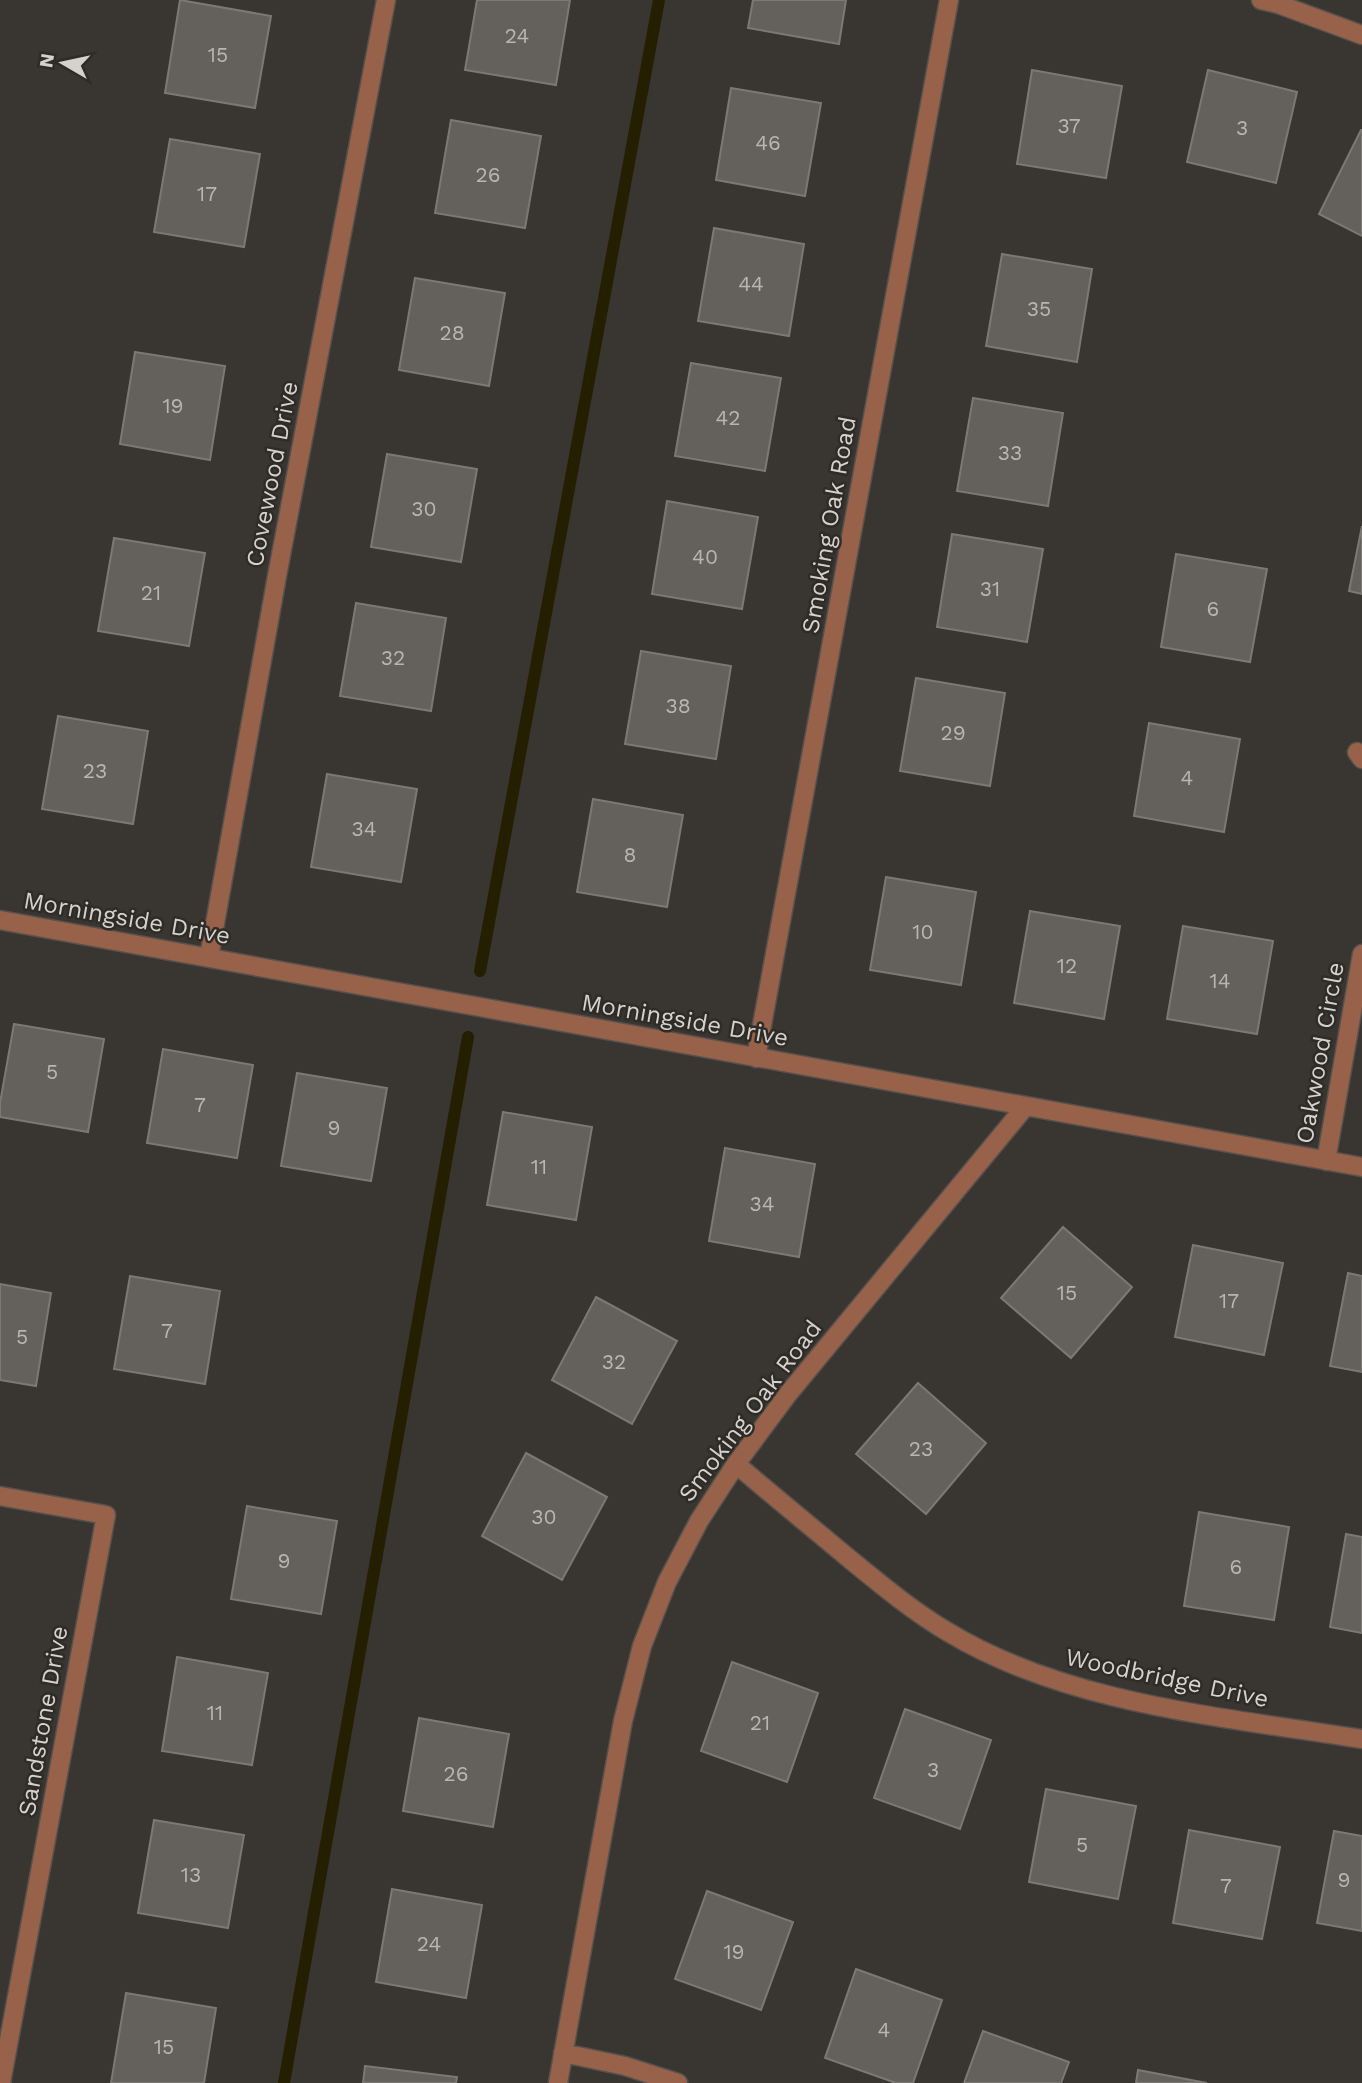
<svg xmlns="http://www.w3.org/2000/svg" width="1362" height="2083" viewBox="0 0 1362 2083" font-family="'Work Sans',sans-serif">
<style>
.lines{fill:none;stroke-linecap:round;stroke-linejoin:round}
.stream{stroke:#241f01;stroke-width:12}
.building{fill:#64615c;stroke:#7c7974;stroke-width:2}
.minor-casing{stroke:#55514d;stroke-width:21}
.minor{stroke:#98614a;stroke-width:18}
.labels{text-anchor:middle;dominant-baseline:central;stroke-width:5;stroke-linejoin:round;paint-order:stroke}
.number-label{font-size:21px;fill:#b8b5b2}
.street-label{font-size:24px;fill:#d4d1cf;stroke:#2f2b27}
</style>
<rect width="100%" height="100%" fill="#393531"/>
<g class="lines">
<path class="stream" d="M480 971 659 0
M284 2083 468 1037"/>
</g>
<path class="building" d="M180 0 271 16 255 108 165 93Z
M477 0H570L556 85 465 70Z
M753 0H846L839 44 748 28Z
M1032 70 1122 86 1106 178 1017 164Z
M1208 70 1297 92 1276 183 1187 162Z
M731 88 821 103 805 196 716 180Z
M451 120 541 136 525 228 435 213Z
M1361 130H1362V236L1319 214Z
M170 139 260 154 244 247 154 232Z
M714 228 804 244 789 336 698 321Z
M1002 254 1092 269 1077 362 986 346Z
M415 278 505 293 489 386 399 370Z
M135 352 225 366 210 460 120 444Z
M691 363 781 378 765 471 675 456Z
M973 398 1063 413 1048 506 957 491Z
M387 454 477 469 461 562 371 547Z
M667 501 758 517 742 609 652 594Z
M1362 526V594L1349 591Z
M952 534 1043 549 1027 642 937 627Z
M114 538 205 553 189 646 98 631Z
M1176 554 1267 569 1250 662 1161 647Z
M356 603 446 618 431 711 340 696Z
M641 651 731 666 716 759 625 744Z
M916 678 1005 693 990 786 900 771Z
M58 716 148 731 133 824 42 809Z
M1149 723 1240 739 1224 832 1134 816Z
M327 774 417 789 401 882 311 867Z
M593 799 683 815 667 907 577 892Z
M886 877 976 892 961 985 870 970Z
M1030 911 1120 926 1104 1019 1014 1003Z
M1183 926 1273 941 1257 1034 1167 1019Z
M14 1024 104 1039 88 1132 0 1117V1103Z
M163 1049 253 1065 237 1158 147 1143Z
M297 1073 387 1088 371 1181 281 1166Z
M503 1112 592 1127 576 1220 487 1205Z
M725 1148 815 1164 799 1257 709 1241Z
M1063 1227 1132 1287 1071 1358 1001 1298Z
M1193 1245 1283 1263 1264 1355 1175 1337Z
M1348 1273 1362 1276V1372L1330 1366Z
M130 1276 220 1291 205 1384 114 1369Z
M0 1284 51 1293 36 1386 0 1380Z
M596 1297 677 1341 632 1424 552 1380Z
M918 1383 986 1443 926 1514 856 1454Z
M526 1453 607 1497 562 1580 482 1536Z
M247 1506 337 1521 321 1614 231 1599Z
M1199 1512 1289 1527 1274 1620 1184 1606Z
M1346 1534 1362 1537V1633L1330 1627Z
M177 1657 268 1673 252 1765 162 1751Z
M732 1662 818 1693 787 1782 701 1751Z
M905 1709 991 1740 960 1829 874 1798Z
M419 1718 509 1734 493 1827 403 1811Z
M1046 1789 1136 1806 1118 1899 1029 1882Z
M154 1820 244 1835 228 1928 138 1913Z
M1189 1830 1280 1847 1262 1939 1173 1923Z
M1334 1831 1362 1836V1931L1317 1923Z
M392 1889 482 1905 466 1998 376 1982Z
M707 1891 793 1922 761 2010 675 1979Z
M856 1969 942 2000 913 2083H896L825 2058Z
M126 1993 216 2008 204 2083H111Z
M983 2031 1069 2062 1061 2083H964Z
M365 2066 457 2077 456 2083H363Z
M1138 2070 1207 2083H1136Z"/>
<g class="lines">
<defs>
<path id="minor" d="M1261 0 1278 4 1362 35
M1357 752 1362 759
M0 920 1362 1167
M209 957 277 576 386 0
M756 1058 949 0
M1326 1161 1362 954
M736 1464C772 1495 809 1525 846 1556 879 1583 911 1610 948 1632 1069 1705 1225 1717 1362 1739
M0 1496 106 1515 1 2083
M563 2053 625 2066 678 2083
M558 2083 623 1721 642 1646 667 1582 699 1521 736 1464 788 1394 1025 1107"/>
</defs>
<use href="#minor" class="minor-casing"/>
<use href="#minor" class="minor"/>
</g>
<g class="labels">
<g class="number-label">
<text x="517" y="35">24</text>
<text x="218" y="54">15</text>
<text x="1069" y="125">37</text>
<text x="1242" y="127">3</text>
<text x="768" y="142">46</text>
<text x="488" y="174">26</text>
<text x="207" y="193">17</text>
<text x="751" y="283">44</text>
<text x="1039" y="308">35</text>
<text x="452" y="332">28</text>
<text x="173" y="405">19</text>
<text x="728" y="417">42</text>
<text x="1010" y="452">33</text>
<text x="424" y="508">30</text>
<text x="705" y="556">40</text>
<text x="990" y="588">31</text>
<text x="151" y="592">21</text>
<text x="1213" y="608">6</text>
<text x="393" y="657">32</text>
<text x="678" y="705">38</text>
<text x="953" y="732">29</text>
<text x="95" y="770">23</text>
<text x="1187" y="777">4</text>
<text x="364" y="828">34</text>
<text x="630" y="854">8</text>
<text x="923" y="931">10</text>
<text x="1067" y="965">12</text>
<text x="1220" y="980">14</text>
<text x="52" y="1071">5</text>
<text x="200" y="1104">7</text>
<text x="334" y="1127">9</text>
<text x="539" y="1166">11</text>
<text x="762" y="1203">34</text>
<text x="1067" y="1292">15</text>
<text x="1229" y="1300">17</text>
<text x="167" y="1330">7</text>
<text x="22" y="1336">5</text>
<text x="614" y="1361">32</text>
<text x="921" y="1448">23</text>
<text x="544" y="1516">30</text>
<text x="284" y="1560">9</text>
<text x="1236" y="1566">6</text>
<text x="215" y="1712">11</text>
<text x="760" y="1722">21</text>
<text x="933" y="1769">3</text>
<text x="456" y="1773">26</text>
<text x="1082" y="1844">5</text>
<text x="191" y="1874">13</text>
<text x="1344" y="1879">9</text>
<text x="1226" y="1885">7</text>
<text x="429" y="1943">24</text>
<text x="734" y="1951">19</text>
<text x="884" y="2029">4</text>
<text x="164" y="2046">15</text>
</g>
<g class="street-label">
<text transform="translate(272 474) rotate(-79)">Covewood Drive</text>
<text transform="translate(829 525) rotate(-80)">Smoking Oak Road</text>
<text transform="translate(127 918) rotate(10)">Morningside Drive</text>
<text transform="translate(685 1020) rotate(10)">Morningside Drive</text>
<text transform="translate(1320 1053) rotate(-80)">Oakwood Circle</text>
<text transform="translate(750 1411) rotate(-53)">Smoking Oak Road</text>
<text transform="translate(1167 1678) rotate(12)">Woodbridge Drive</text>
<text transform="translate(43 1721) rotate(-80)">Sandstone Drive</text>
</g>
</g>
<g transform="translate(63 63) rotate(279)" stroke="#2f2b27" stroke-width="5" paint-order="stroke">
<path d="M0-5L12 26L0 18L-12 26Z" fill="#d4d1cf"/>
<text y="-10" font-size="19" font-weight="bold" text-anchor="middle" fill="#d4d1cf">N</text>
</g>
</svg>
